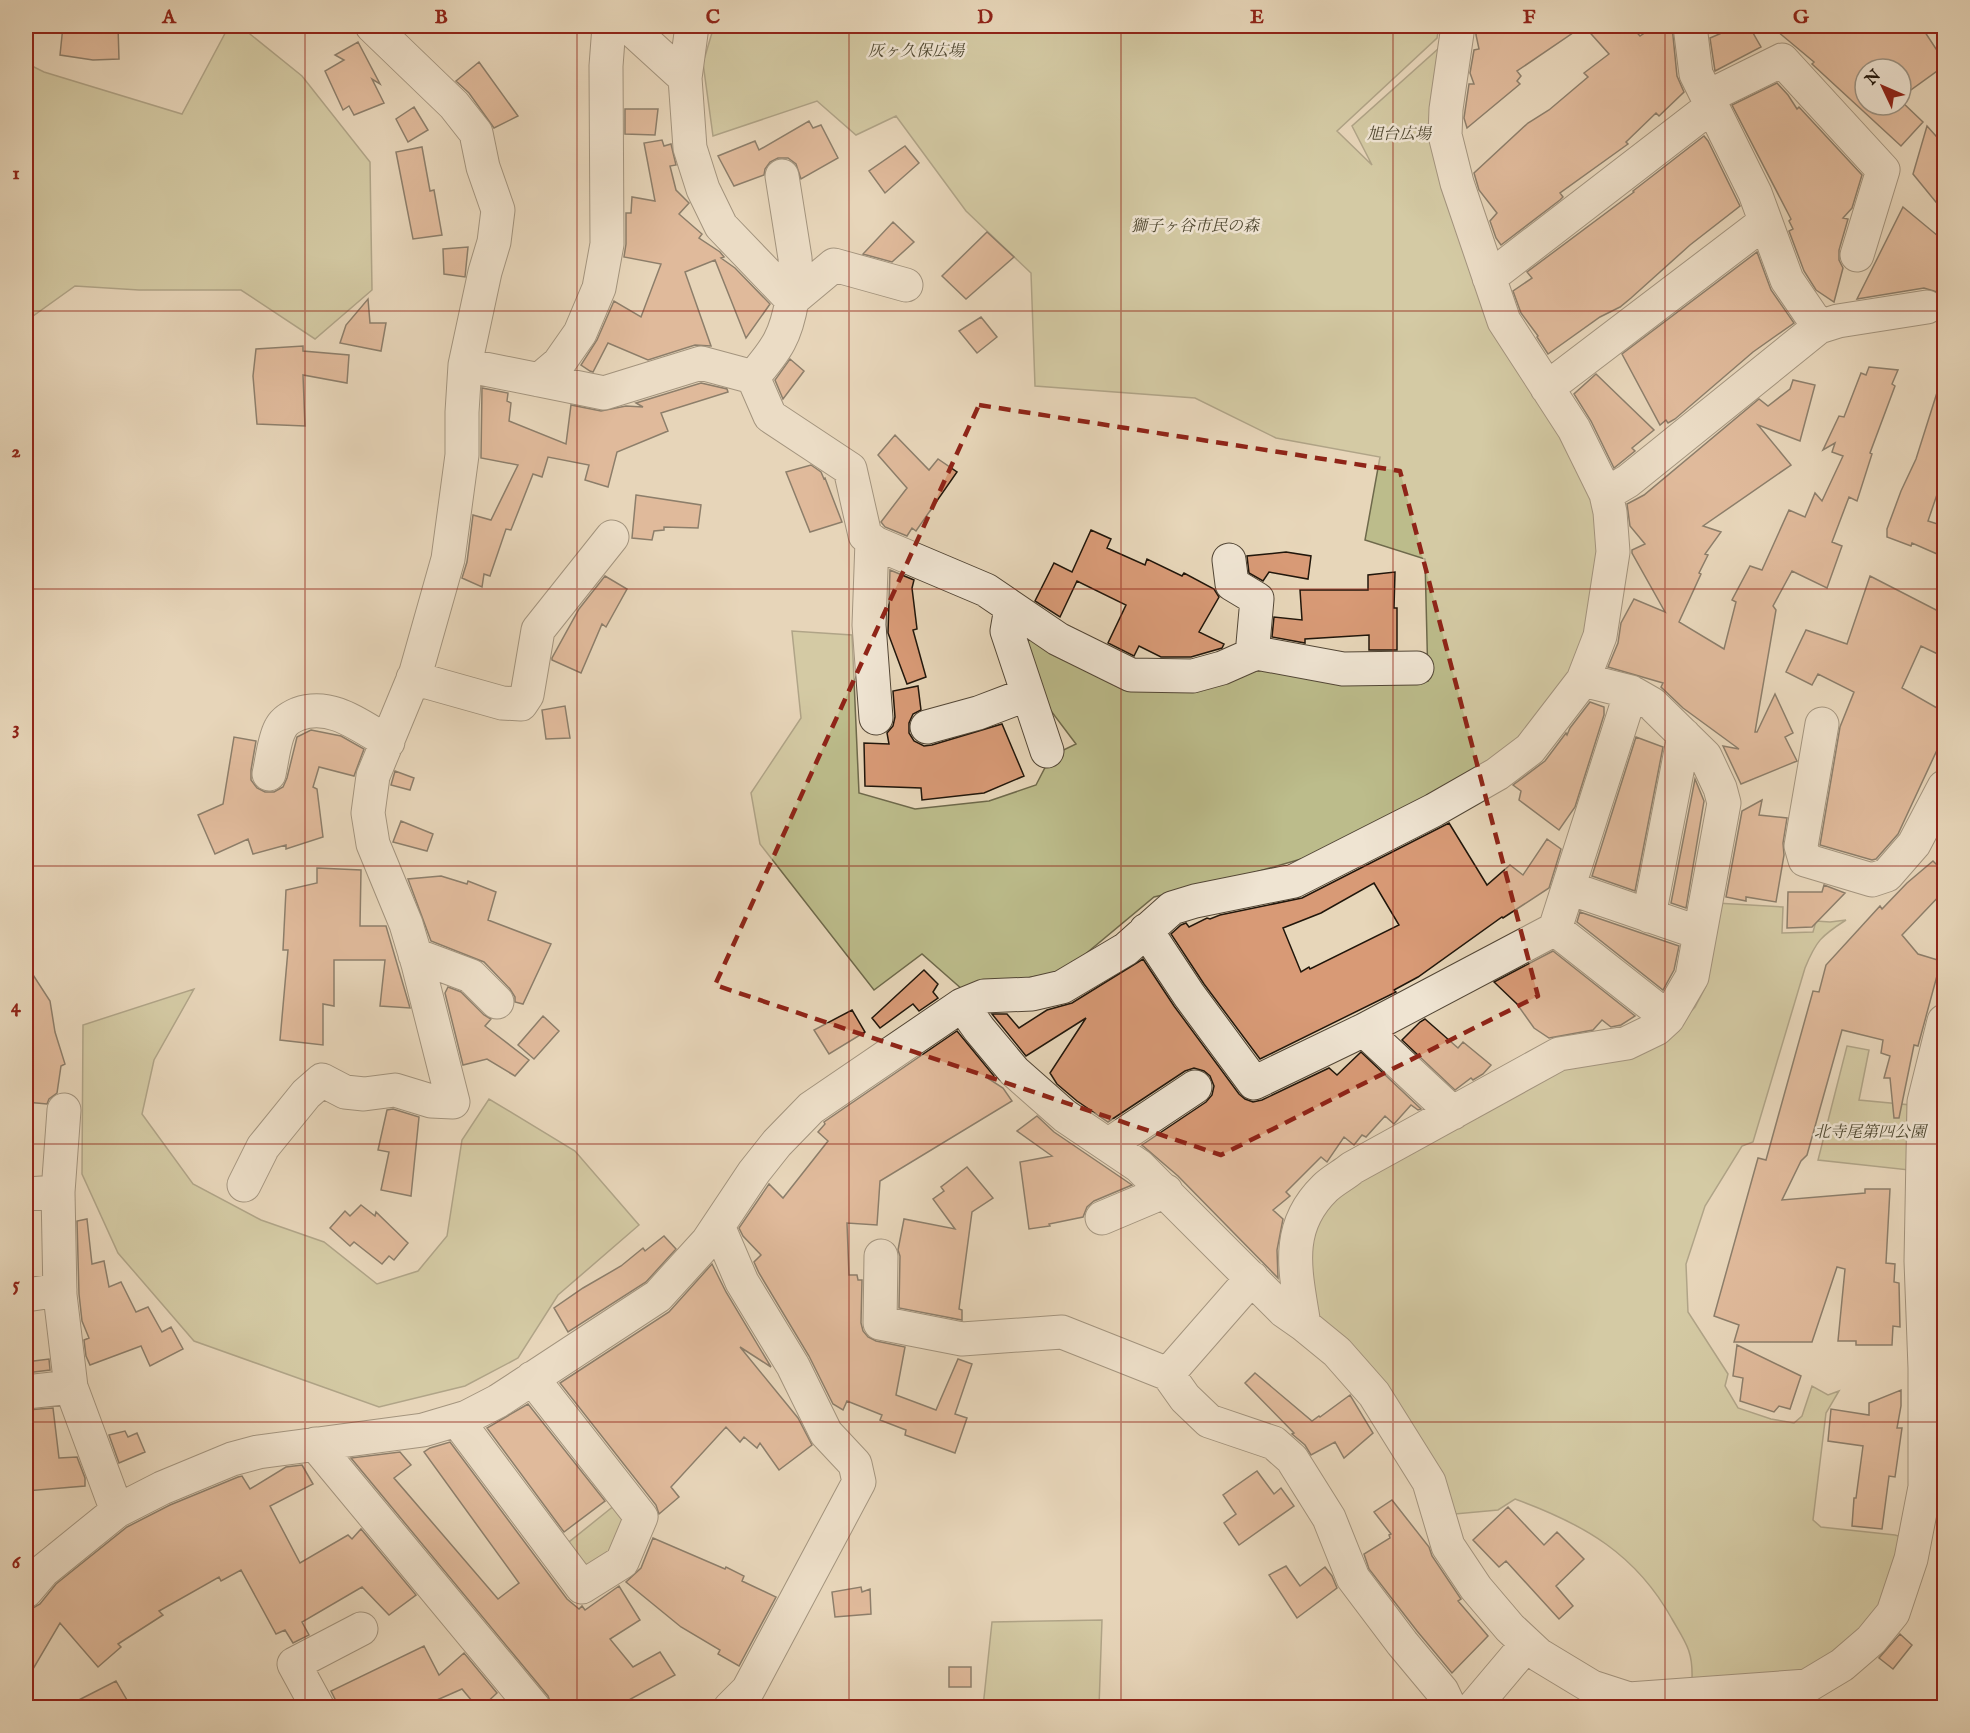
<svg xmlns="http://www.w3.org/2000/svg" width="1970" height="1733" viewBox="0 0 1970 1733" font-family="'IM FELL English','Noto Serif JP',serif">
<style>
.green{fill:#bcbc8b;stroke:#6e694b;stroke-width:1.5}
.building{fill:#d89a76;stroke:#20160b;stroke-width:1.5;fill-rule:evenodd}
.lines{fill:none;stroke-linecap:round;stroke-linejoin:round}
.minor-casing{stroke:#524636;stroke-width:35}
.minor{stroke:#efe4d2;stroke-width:33}
.marked{fill:none;stroke:#8f2418;stroke-width:4.5;stroke-dasharray:12 8;stroke-linejoin:round}
.grid{fill:none;stroke:#8f2418;stroke-width:1.5;stroke-opacity:0.55}
.labels{text-anchor:middle;dominant-baseline:central;stroke-width:5;stroke-linejoin:round;paint-order:stroke}
.park-label{font-size:16px;font-style:italic;fill:#4f4831;stroke:#efe4d2}
.neatline{fill:none;stroke:#8f2418;stroke-width:2}
.grid-label{font-size:20px;text-anchor:middle;font-weight:bold;fill:#8f2418}
</style>
<rect width="100%" height="100%" fill="#e7d6b9"/>
<filter id="stains"><feTurbulence type="fractalNoise" baseFrequency=".00333" numOctaves="4"/><feColorMatrix values="0 0 0 0 .2 0 0 0 0 .09 0 0 0 0 .02 0 0 0 .5 -.17"/></filter>
<radialGradient id="worn" r=".72"><stop offset=".6" stop-color="#630" stop-opacity="0"/><stop offset="1" stop-color="#630" stop-opacity=".3"/></radialGradient>
<path class="green" d="M229 26H240L302 76 370 162 372 290 315 339 241 290H139L75 286 26 321V63L44 72 182 114Z
M714 26H1439L1437 38 1337 131 1372 165 1352 126 1438 49V164L1585 474 1601 532 1592 624 1563 690 1505 751 1332 850 1232 879 1154 897 1065 971 963 990 922 954 874 990 760 844 751 793 801 718 792 631 852 635 859 793 915 809 989 801 1036 785 1051 756 1076 744 1045 703 1018 637 1031 632 1128 682 1258 661 1363 676 1428 681 1425 559 1365 540 1380 457 1276 438 1195 398 1035 386 1031 273 966 211 896 116 856 135 817 101 713 136 703 63Z
M1716 903 1783 907 1782 933 1813 932 1816 921 1830 922 1846 920C1821 936 1816 941 1805 968L1753 1142 1742 1146 1705 1206 1686 1264 1688 1312 1728 1374 1725 1386 1738 1408 1771 1419 1794 1423 1802 1416 1812 1386 1828 1395 1839 1391 1826 1413 1813 1520 1821 1527 1895 1535 1905 1538 1886 1599 1867 1628 1839 1649 1803 1671 1692 1679C1693 1651 1686 1643 1672 1619 1636 1554 1584 1524 1515 1499L1498 1510 1444 1515 1317 1324 1306 1253 1319 1207 1333 1193 1563 1066 1681 1022 1695 1007 1706 986Z
M194 989 154 1060 142 1114 193 1184 261 1220 324 1242 377 1284 418 1271 447 1236 462 1140 489 1099 575 1151 639 1225 558 1295 518 1358 465 1386 379 1407 194 1341 118 1253 82 1174 83 1025Z
M1847 1046 1869 1050 1859 1100 1911 1105 1909 1170 1818 1160Z
M615 1505 628 1521 615 1555 584 1574 564 1546Z
M1102 1620 1099 1707H983L992 1622Z"/>
<path class="building" d="M63 26H118L119 59 93 60 60 55Z
M1476 26H1583L1517 71 1521 76 1517 81 1520 84 1467 128 1464 118 1469 84H1474L1470 73 1474 50 1479 49 1476 35Z
M1584 26H1631L1640 36 1655 26H1672L1677 76 1684 92 1659 116 1656 113 1626 142 1628 144 1560 193 1563 197 1560 200 1501 245 1496 238 1490 221 1497 213 1479 190 1474 173 1528 123 1549 110 1588 77 1584 73 1609 54Z
M1738 26H1749L1761 47 1715 71 1710 38Z
M1771 26H1921L1944 61V66L1901 97V69H1865V105H1901V101L1923 122 1901 146 1812 64 1814 62Z
M358 42 380 84 372 79 384 103 354 115 349 106 343 110 325 71 344 60 335 55Z
M479 62 518 116 494 128 469 93 456 81Z
M1777 83 1788 95 1797 109 1799 107 1862 175 1852 208 1843 218 1848 219 1839 250V260L1843 268 1834 302 1816 290 1804 271 1789 231 1793 229 1789 221 1791 219 1732 105Z
M414 107 428 130 408 142 396 119Z
M625 109H658L655 135 625 134Z
M809 121 813 128 821 125 838 158 801 179 796 164 788 158H778L770 162 765 169 764 175 734 186 718 156 755 141 759 150Z
M1927 126 1944 145V212L1913 174Z
M1704 136 1708 141 1740 206 1690 245 1631 298 1620 307 1600 317 1548 354 1537 337 1538 336 1521 313 1513 291 1532 278 1527 272 1634 192 1633 191Z
M662 140 664 146 671 144 676 165 670 166 676 190 689 203 679 214 702 234 699 238 720 252 724 257 721 258 735 268 770 304 746 338 715 260 685 272 711 346 695 345 648 360 608 343 593 372 590 371 581 365 597 340 614 301 641 317 661 264 624 257 626 244V213H631L632 197 655 201 644 143Z
M905 146 919 163 885 193 869 171Z
M422 147 430 191 434 190 442 235 413 239 396 152Z
M1903 207 1944 241V268L1937 292 1924 288 1857 299Z
M893 222 914 242 892 262 863 254Z
M987 232 1014 257 966 299 942 276Z
M468 247 465 277 444 274 443 249Z
M1757 252 1771 290 1794 323 1753 352 1675 419 1668 423 1666 420 1660 425 1622 354Z
M368 299 370 323H386L381 351 340 343 346 325Z
M981 317 997 337 977 353 959 331Z
M303 346V351L349 355 347 383 303 375 305 426 257 424 253 376 256 349Z
M790 359 804 371 783 399 775 380Z
M1869 367 1898 370 1892 384 1895 386 1870 453 1872 454 1857 501 1849 497 1832 542 1842 546 1827 588 1792 571 1773 606 1776 610 1755 732H1757L1775 694 1793 733 1785 737 1797 761 1741 784 1723 746 1739 749 1683 708 1661 687 1663 683 1608 667 1618 643 1621 623 1634 599 1665 612 1632 553V550L1645 544 1630 526 1627 504 1644 495 1759 399 1768 406 1790 389 1793 380 1815 385 1800 441 1758 425 1791 465 1703 526 1721 532 1705 554 1708 555 1699 573 1701 574 1679 622 1724 649 1736 602 1732 600 1750 566 1762 570 1789 510 1805 517 1815 493 1822 501 1843 456 1832 452 1835 443 1823 450 1839 416 1844 417 1861 373 1866 375Z
M1596 374 1654 430 1632 448 1635 451 1614 468 1591 421 1574 394Z
M1941 380 1944 381V474L1928 521 1944 526V557L1912 543 1911 546 1887 537V529L1901 491 1916 459Z
M701 383 727 389 728 392 661 413 668 431 617 452 608 487 585 480 589 465 548 457 542 477 533 474 511 530 506 529 490 576 484 574 482 587 462 578 467 562 473 515 491 520 518 465 481 458 482 388 508 393 507 401 511 403 509 421 566 444 571 405 601 411 626 406 643 407 636 403Z
M895 435 929 470 938 459 957 472 916 531 912 528 907 536 885 527 881 522 907 488 878 455Z
M811 465 821 472 824 479 825 478 842 522 810 532 786 472Z
M636 495 701 505 698 528 664 527V530L654 531 652 540 632 538Z
M1091 530 1111 539 1107 548 1145 565 1147 559 1182 576 1184 573 1214 589 1219 597 1199 632 1224 644 1222 648 1191 657H1161L1139 646 1134 656 1108 643 1126 605 1077 581 1060 617 1035 601 1054 563 1072 572Z
M1286 552 1311 556 1308 579 1269 572 1263 581 1249 573 1247 556Z
M890 570 914 580 912 588 917 629 913 630 926 677 907 684 888 633Z
M1395 572 1394 608H1397V650H1369V635L1305 639V643L1272 637 1274 617 1302 620 1300 590H1368V575Z
M605 576 627 589 606 627 602 624 581 673 552 660V658L579 609Z
M1870 576 1944 614V657L1921 646 1902 688 1944 712V735L1898 834 1876 859 1872 860 1820 845 1840 727 1854 692 1818 674 1812 685 1786 672 1806 630 1847 644Z
M918 686 921 710 913 714 909 723V733L914 741 924 746 932 745 1002 724 1024 776 984 793 922 800 921 788 865 786 864 743 889 744 887 733 893 726 895 717 893 691Z
M1590 702 1604 707V715L1575 807 1559 830 1519 800 1521 791 1513 785 1545 761 1566 733 1567 735 1570 728Z
M565 706 570 738 546 739 542 710Z
M311 730 341 736 364 749 354 776 319 767 313 787 317 789 323 837 286 849V845L253 854 248 839 215 854 198 815 223 804 234 737 256 741 251 770V780L257 788 265 792H274L283 787 287 778 297 737Z
M1636 737 1663 747 1635 891 1592 876Z
M395 771 414 778 410 790 391 785Z
M1695 779 1704 801 1686 908 1671 903Z
M1762 800 1759 815 1787 818 1783 843 1784 855 1776 902 1746 897V901L1726 897 1742 811Z
M401 821 433 834 427 851 393 842Z
M1449 823 1487 885 1510 865 1523 875 1547 839 1561 849 1549 888 1503 918 1502 917 1418 977 1394 990 1396 992 1260 1059 1204 984 1171 934 1181 925 1186 923 1189 927 1207 918 1210 919 1220 915 1302 898ZM1374 883 1399 925 1310 969 1309 967 1301 972 1283 928 1321 913Z
M1933 861 1944 872V891L1902 935 1918 954 1941 961 1918 1046 1914 1045 1899 1118H1894L1890 1078H1884L1890 1056 1881 1053 1883 1040 1842 1030 1807 1155 1801 1161 1782 1200 1865 1193V1189H1890L1886 1263 1895 1264 1894 1282 1899 1283 1900 1327 1893 1326 1892 1345H1856V1341H1838L1845 1269 1837 1267 1812 1342H1734L1739 1325 1714 1316 1758 1158 1766 1160 1813 991 1819 992 1826 965 1880 906 1882 909 1907 883Z
M317 868 361 870 360 926H386L410 1008 380 1006 385 960H334V1006L323 1004V1045L280 1040 288 950H283L286 890 317 883Z
M441 876 467 884 468 881 496 892 488 920 551 944 523 1004 515 1002V997L510 989 484 962 431 941 408 879Z
M1824 885 1845 893 1812 927 1787 928 1788 892H1822Z
M1580 912 1679 946 1674 970 1663 990 1577 922Z
M1553 951 1635 1016 1621 1025 1611 1027 1602 1020 1593 1030 1549 1038 1534 1028 1517 1004 1494 982Z
M1143 959 1174 1006 1239 1094 1245 1099 1253 1102 1262 1100 1329 1068 1337 1075 1361 1052 1421 1109 1418 1110 1411 1105 1394 1124 1385 1116 1366 1137 1362 1135 1354 1145 1344 1137 1327 1162 1321 1157 1286 1192 1290 1196 1273 1210 1283 1219 1277 1250 1278 1278 1178 1176 1142 1145 1206 1102 1212 1095 1214 1086 1210 1076 1204 1071 1194 1068 1185 1071 1108 1122 1077 1101 1057 1084 1050 1073 1086 1018 1026 1056 992 1014H1007L1019 1028 1047 1010 1072 1003Z
M26 964 50 1001 55 1032 65 1064 61 1066 57 1093 49 1099 47 1104 26 1102Z
M924 970 938 984 933 992 938 998 919 1011 913 1004 880 1028 872 1018Z
M448 987 461 992 484 1015 491 1019 485 1026 529 1060 515 1076 487 1059 463 1065 445 993Z
M852 1010 865 1032 829 1054 814 1030Z
M543 1016 559 1031 534 1059 518 1045Z
M1425 1019 1458 1048 1463 1042 1491 1065 1483 1074 1473 1080 1471 1078 1455 1090 1402 1040 1420 1022Z
M957 1031 994 1076 989 1079 1003 1088 1012 1101 880 1181 877 1225 847 1223 849 1275H857L858 1280H862L861 1323 863 1331 868 1337 876 1341 905 1347 896 1395 936 1410 958 1359 972 1364 955 1414 967 1418 955 1453 905 1435 906 1430 880 1420 882 1415 847 1401 843 1410 833 1404 809 1356 759 1273 754 1262 761 1255 743 1236 739 1228 769 1184 783 1198 828 1141 818 1132 825 1124 824 1122Z
M393 1109 419 1117 411 1196 381 1190 389 1152 378 1150 387 1110Z
M1037 1116 1054 1132 1132 1185 1094 1201 1087 1207 1083 1217 1049 1224 1050 1226 1029 1229 1020 1162 1052 1156 1017 1131Z
M967 1167 993 1198 972 1212 959 1309 962 1310V1320L899 1308 900 1256 898 1250 904 1219 955 1229 933 1199 944 1191 941 1187Z
M361 1205 375 1216 376 1212 408 1243 394 1260 389 1256 382 1264 354 1242 350 1246 330 1228 345 1211 350 1216Z
M87 1219 92 1264 104 1261 109 1287 121 1282 136 1312 148 1307 162 1332 171 1327 183 1349 150 1366 141 1346 90 1365 86 1356 84 1340 89 1338 82 1321 79 1294 77 1221Z
M664 1236 676 1249 646 1282 568 1332 554 1308 583 1288 621 1266 643 1248 645 1251Z
M712 1264 726 1292 771 1367 740 1347 798 1418 812 1445 779 1470 760 1443 757 1448 744 1437 740 1442 726 1427 671 1487 679 1497 659 1514 656 1505 560 1383 669 1312Z
M1737 1345 1801 1376 1790 1409 1779 1406 1774 1412 1740 1401 1743 1378 1733 1376Z
M49 1359 50 1370 26 1373V1362Z
M1255 1373 1312 1421 1319 1416 1320 1417 1350 1395 1373 1433 1344 1458 1335 1442 1311 1455 1305 1445 1292 1434 1294 1433 1245 1383Z
M1901 1390V1406L1897 1428H1902L1895 1477 1889 1476 1882 1529 1852 1526 1854 1498H1856L1863 1446 1828 1441 1831 1409 1869 1415V1403Z
M528 1404 605 1501 564 1532 487 1428Z
M53 1408 59 1458 77 1457 85 1478V1486L26 1491V1410Z
M125 1431 128 1437 137 1433 145 1452 119 1463 109 1435Z
M450 1442 567 1599 579 1609 582 1606 585 1610 619 1586 640 1620 610 1639 633 1667 660 1652 675 1675 616 1707H552L548 1696 351 1458 400 1452 411 1465 394 1478 498 1599 519 1583 424 1452 430 1448Z
M302 1465 313 1484 270 1506 300 1563 348 1535 352 1539 361 1529 416 1595 389 1615 362 1587 302 1622 309 1635 293 1643 285 1630 276 1634 241 1570 221 1581 219 1577 159 1611 163 1615 118 1644 121 1647 98 1667 60 1623 26 1681V1613L27 1609 33 1608 40 1604 56 1584 127 1527 170 1505 238 1477 242 1476 250 1489 286 1467Z
M1257 1471 1274 1494 1281 1488 1294 1506 1239 1545 1224 1523 1236 1514 1223 1495Z
M1392 1500 1429 1547 1432 1556 1461 1599 1458 1601 1488 1636 1452 1673 1417 1631 1369 1569 1364 1554 1390 1538 1389 1535 1391 1534 1374 1512Z
M1508 1507 1544 1545 1557 1532 1584 1559 1556 1586 1573 1606 1559 1619 1506 1561 1499 1567 1473 1540Z
M653 1538 725 1569 726 1567 744 1576 742 1581 776 1597 739 1666 718 1654 720 1650 681 1627 626 1582 641 1568Z
M1286 1566 1300 1586 1325 1567 1332 1576 1337 1588 1297 1618 1269 1575Z
M861 1587 862 1592 870 1589 871 1614 835 1617 832 1592Z
M1900 1634 1912 1645 1893 1669 1879 1658Z
M424 1646 439 1675 464 1653 497 1693 482 1707H477L462 1689 421 1707H339L331 1691Z
M949 1667H971V1687H949Z
M116 1681 131 1707H65Z"/>
<g class="lines">
<defs>
<path id="minor" d="M628 26 685 78 690 148 703 189 721 226 792 300
M685 78 692 26
M1707 97 1782 60 1883 170 1857 255
M782 176 795 258 797 295
M1489 278 1712 106
M1819 327 1838 321 1927 307
M465 365 604 393 701 363 753 377
M753 377 770 416 850 469 865 535 875 543 986 590 1058 639 1131 675 1193 676 1222 668 1256 653 1343 669 1417 668
M753 377C777 349 786 336 792 300L834 265 906 285
M539 380 559 363 580 333 599 288 607 244 606 66 609 26
M1547 388 1765 222
M1606 494 1628 481 1819 327 1787 280 1755 193 1696 74 1690 26
M872 541 869 625 876 718
M1229 560 1232 584 1257 599 1252 655
M1011 608 1007 631 1047 751
M413 678 502 703 521 704 527 695 538 630 612 537
M1822 724 1801 846 1805 860 1872 880 1887 875 1914 844 1944 787
M927 727 978 713 1028 694
M269 774C272 761 274 740 280 729 283 722 291 717 298 714 332 702 360 726 388 742
M1569 888 1700 933
M1649 916 1684 735
M1555 929 1668 1018
M1146 930 1189 995 1254 1083 1364 1030 1555 929 1631 692
M415 955 471 976 497 1002
M962 1005 979 1029 1014 1071 1065 1116 1139 1166 1284 1311 1304 1325 1337 1352 1374 1394 1429 1482 1448 1546 1476 1588 1510 1628 1539 1655 1592 1687 1629 1699 1807 1686 1842 1665 1871 1640 1893 1613 1911 1559 1925 1487V1368L1921 1261 1924 1102 1944 1021
M1364 1030 1453 1113
M64 1110 58 1192 60 1295 71 1387 117 1511
M1108 1145 1195 1087
M244 1185 263 1147 306 1094 322 1080 345 1092 364 1094 395 1090 431 1101 453 1102 418 964 406 924 373 844 368 813 373 776 416 672 448 559 462 455V412L465 365 485 272 494 242 498 210 483 167 476 133 454 105 372 26
M26 1194 58 1192
M1102 1218 1166 1191
M718 1226 742 1282 793 1366 826 1433 855 1464 859 1482 748 1690 730 1708
M881 1256 880 1323 962 1339 1062 1332 1168 1374
M1252 1278 1168 1374 1185 1398 1209 1421 1274 1443 1292 1459 1329 1518 1353 1578 1402 1643 1442 1691 1450 1708
M26 1295 60 1290
M1304 1325C1296 1273 1283 1229 1325 1188 1333 1180 1344 1175 1352 1168L1559 1054 1627 1043 1656 1029 1668 1018 1692 977 1724 803 1720 788 1705 756 1652 704 1631 692 1583 680
M26 1392 71 1387
M457 1420 582 1587 622 1562 641 1517 532 1378
M315 1444 534 1708
M26 1591 43 1571 117 1511 162 1488 232 1459 258 1452 423 1430 467 1417 498 1401 658 1296 708 1241 754 1172 777 1143 811 1108 962 1005 984 996 1032 994 1062 987 1126 949 1172 908 1195 901 1294 881 1434 810 1497 774 1530 749 1583 680 1600 636 1613 552 1610 512 1606 494 1574 429 1504 321 1457 183 1445 135 1446 109 1458 26
M318 1708 294 1664 361 1629
M1473 1708 1527 1644"/>
</defs>
<use href="#minor" class="minor-casing"/>
<use href="#minor" class="minor"/>
</g>
<path d="M0 0H1970V1733H0ZM979 405 1400 471 1538 996 1221 1155 715 985Z" fill="#e7d6b9" fill-opacity=".55" fill-rule="evenodd"/>
<path class="marked" d="M979 405 1400 471 1538 996 1221 1155 715 985Z"/>
<path class="grid" d="M305 26V1708M577 26V1708M849 26V1708M1121 26V1708M1393 26V1708M1665 26V1708M26 311H1944M26 589H1944M26 866H1944M26 1144H1944M26 1422H1944"/>
<g class="labels">
<g class="park-label">
<text x="916" y="52">灰ヶ久保広場</text>
<text x="1399" y="135">旭台広場</text>
<text x="1195" y="227">獅子ヶ谷市民の森</text>
<text x="1870" y="1133">北寺尾第四公園</text>
</g>
</g>
<rect width="1970" height="1733" fill="none" stroke="#e7d6b9" stroke-width="66"/>
<g transform="translate(1883 87) rotate(314)"><circle r="28" fill="#efe4d2" stroke="#9c9282" stroke-width="1.5"/>
<path d="M0-4.5L10 22L0 15L-10 22Z" fill="#8f2418"/>
<text y="-9" font-size="16" font-weight="bold" text-anchor="middle" fill="#20160b">N</text>
</g>
<rect x="33" y="33" width="1904" height="1667" class="neatline"/>
<g class="grid-label">
<text x="169" y="23">A</text>
<text x="441" y="23">B</text>
<text x="713" y="23">C</text>
<text x="985" y="23">D</text>
<text x="1257" y="23">E</text>
<text x="1529" y="23">F</text>
<text x="1801" y="23">G</text>
<text x="16" y="179">1</text>
<text x="16" y="457">2</text>
<text x="16" y="734">3</text>
<text x="16" y="1012">4</text>
<text x="16" y="1290">5</text>
<text x="16" y="1568">6</text>
</g>
<rect width="100%" height="100%" filter="url(#stains)"/>
<rect width="100%" height="100%" fill="url(#worn)"/>
</svg>
